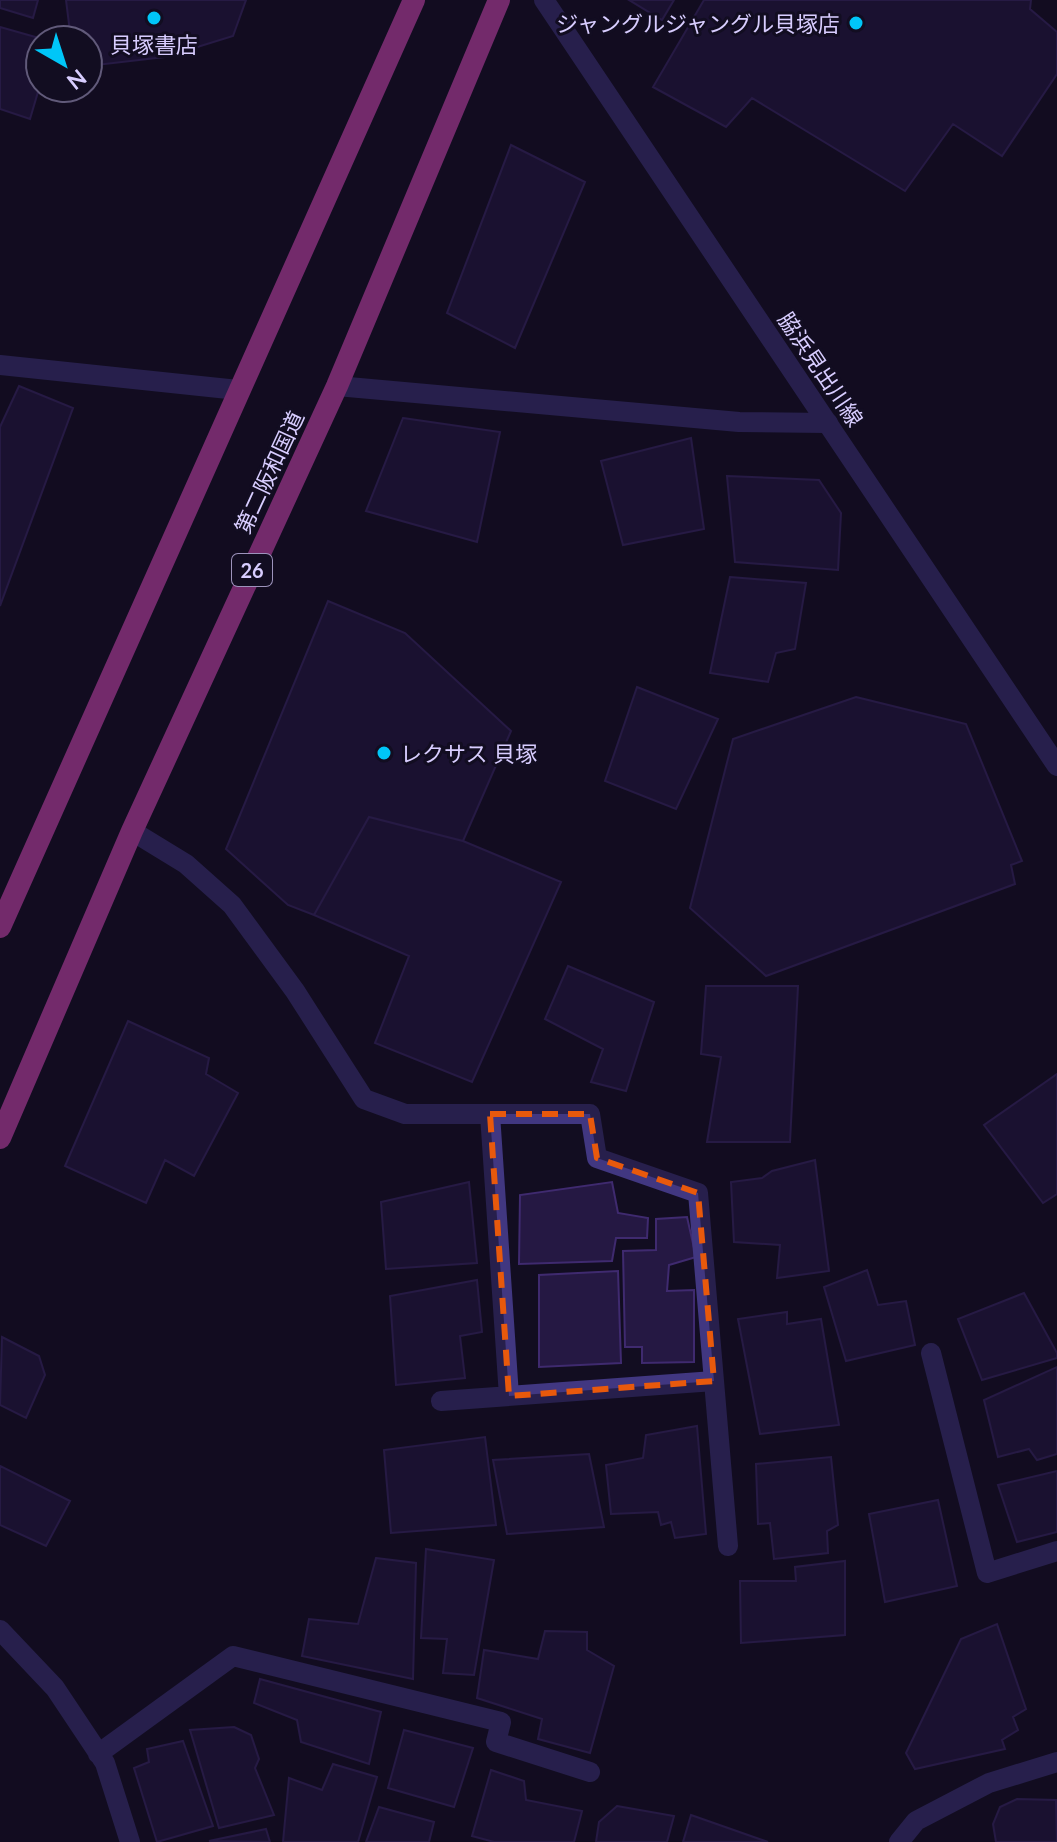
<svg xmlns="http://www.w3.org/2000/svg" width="1057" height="1842" viewBox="0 0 1057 1842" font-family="Lato,'Noto Sans JP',sans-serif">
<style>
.building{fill:#251843;stroke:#3f2a6f;stroke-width:2}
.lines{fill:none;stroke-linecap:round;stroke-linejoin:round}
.minor{stroke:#413781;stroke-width:20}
.tertiary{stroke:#413781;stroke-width:20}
.trunk{stroke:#e84ec6;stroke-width:22}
.marked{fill:none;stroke:#e8590c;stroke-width:6;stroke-dasharray:16 10;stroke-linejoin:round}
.poi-dot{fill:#00c6f8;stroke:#120d21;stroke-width:3}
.labels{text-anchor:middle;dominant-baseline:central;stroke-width:6;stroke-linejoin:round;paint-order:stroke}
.shield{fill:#120d21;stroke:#9d93bc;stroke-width:2}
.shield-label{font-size:20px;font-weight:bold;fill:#d8cdff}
.poi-label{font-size:22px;fill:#d8cdff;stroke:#120d21;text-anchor:end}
.street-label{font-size:22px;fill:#d8cdff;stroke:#120d21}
</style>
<rect width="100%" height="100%" fill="#120d21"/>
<path class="building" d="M0 0H38L33 18 0 8Z
M66 0H246L233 36 165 57 88 66V40H71Z
M629 0H674L662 20Z
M704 0H1031L1030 9 1057 32V74L1002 156 953 124 905 191 752 98 726 127 653 87Z
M0 27 46 40H40V85L30 119 0 109Z
M511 145 585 182 515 348 447 313Z
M19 386 73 408 0 606V427Z
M403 418 500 432 477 542 366 511Z
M691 438 704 529 623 545 601 461Z
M727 476 819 480 841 513 838 570 735 562Z
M730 577 806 583 795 649 776 653 768 682 710 673Z
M328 601 405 633 511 731 463 841 369 817 314 915 288 905 226 849Z
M637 687 718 719 676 809 605 781Z
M856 697 966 724 1022 861 1011 865 1015 884 766 976 690 908 733 739Z
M369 817 463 841 561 882 472 1082 375 1043 409 956 314 915Z
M568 966 654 1002 626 1091 591 1082 603 1049 545 1019Z
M706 986H798L790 1142H707L721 1057 701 1054Z
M128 1021 209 1058 206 1074 238 1093 194 1176 165 1160 146 1203 65 1166Z
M1057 1074V1194L1043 1203 984 1125Z
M815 1160 829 1271 777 1278 780 1245 734 1242 731 1182 762 1178 772 1171Z
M469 1182 477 1263 386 1269 381 1202Z
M612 1182 618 1213 648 1218 647 1238H616L612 1261 519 1264 520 1195Z
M687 1217 696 1257 669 1265 667 1291 694 1290V1362L642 1363V1347H625L623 1251 656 1250V1219Z
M867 1270 878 1305 906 1301 915 1345 846 1361 824 1287Z
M618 1271 621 1363 539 1367V1275Z
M477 1280 482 1332 460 1336 465 1378 396 1385 390 1296Z
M1024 1293 1057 1353V1358L982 1380 958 1319Z
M787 1312V1324L821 1319 839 1425 760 1434 738 1319Z
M2 1337 39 1356 45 1375 26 1418 0 1405Z
M1057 1367V1454L1037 1460 1029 1449 998 1457 984 1400Z
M697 1426 706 1534 675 1538 671 1522 661 1525 658 1512 611 1514 606 1465 643 1458 646 1435Z
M485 1437 496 1525 391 1533 384 1450Z
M589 1454 604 1527 507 1534 493 1460Z
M831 1457 838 1525 827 1531 828 1553 774 1559 770 1523 758 1524 756 1464Z
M0 1466 70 1501 46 1546 0 1525Z
M1057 1471V1532L1017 1542 998 1485Z
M938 1500 957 1586 885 1602 869 1514Z
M426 1549 494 1560 474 1675 443 1673 447 1639 421 1638Z
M376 1558 416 1563 413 1679 302 1656 309 1619 358 1624Z
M845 1561V1635L741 1643 740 1581H796L795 1567Z
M997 1624 1026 1709 1013 1717 1018 1730 1002 1740 1005 1749 915 1769 906 1753 961 1639Z
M545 1631 587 1632V1650L614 1666 590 1753 538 1739 542 1719 477 1698 484 1650 538 1659Z
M260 1679 381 1712 369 1764 301 1742 297 1720 254 1703Z
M234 1727 251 1735 259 1759 255 1768 274 1815 219 1828 190 1730Z
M404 1730 473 1748 454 1807 388 1788Z
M183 1741 213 1826 157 1842 134 1768 149 1762 147 1749Z
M333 1764 377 1777 358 1842H283L289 1778 322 1790Z
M491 1770 524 1781 526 1800 582 1811 574 1842H494L472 1836Z
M1017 1799 1056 1800 1057 1842H996L993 1824 1000 1807Z
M617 1806 674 1816 667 1842H596L599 1822Z
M379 1807 434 1822 429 1842H366Z
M691 1815 768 1842H683Z
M266 1829 270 1842 209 1841Z"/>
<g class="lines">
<path class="minor" d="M0 365 238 390
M337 386 739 422 828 423
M132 831 186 864 232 905 295 991 364 1099 405 1114H590L597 1158 698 1193 728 1546
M490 1114 509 1396
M931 1353 987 1573 1057 1551
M441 1401 714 1381
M0 1630 55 1688 105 1763 130 1842
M98 1754 233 1656 501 1722 496 1742 590 1772
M899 1842 916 1821 989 1783 1057 1762"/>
<path class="tertiary" d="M544 0 1057 766"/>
<path class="trunk" d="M0 927 414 0
M0 1138 132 831 337 386 499 0"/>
</g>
<path d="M0 0H1057V1842H0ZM490 1114H590L597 1158 698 1193 714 1381 509 1396Z" fill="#120d21" fill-opacity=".55" fill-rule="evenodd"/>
<path class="marked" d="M490 1114H590L597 1158 698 1193 714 1381 509 1396Z"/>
<g class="poi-dot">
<circle cx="154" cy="18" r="8"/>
<circle cx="856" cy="23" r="8"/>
<circle cx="384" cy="753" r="8"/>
</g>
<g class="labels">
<rect class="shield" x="232" y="554" width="40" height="32" rx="6"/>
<g class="shield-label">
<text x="252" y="570">26</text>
</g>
<g class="poi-label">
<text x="840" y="23">ジャングルジャングル貝塚店</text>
<text x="154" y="44" text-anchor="middle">貝塚書店</text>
<text x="400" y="753" text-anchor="start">レクサス 貝塚</text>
</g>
<g class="street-label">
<text transform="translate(821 369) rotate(56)">脇浜見出川線</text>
<text transform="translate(269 472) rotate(-65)">第二阪和国道</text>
</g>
</g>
<g transform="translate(64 64) rotate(141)"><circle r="38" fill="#120d21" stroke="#615a7a" stroke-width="2"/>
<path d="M0-6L14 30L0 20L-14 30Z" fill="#00c6f8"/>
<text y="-12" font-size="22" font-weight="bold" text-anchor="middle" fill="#d8cdff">N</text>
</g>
</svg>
